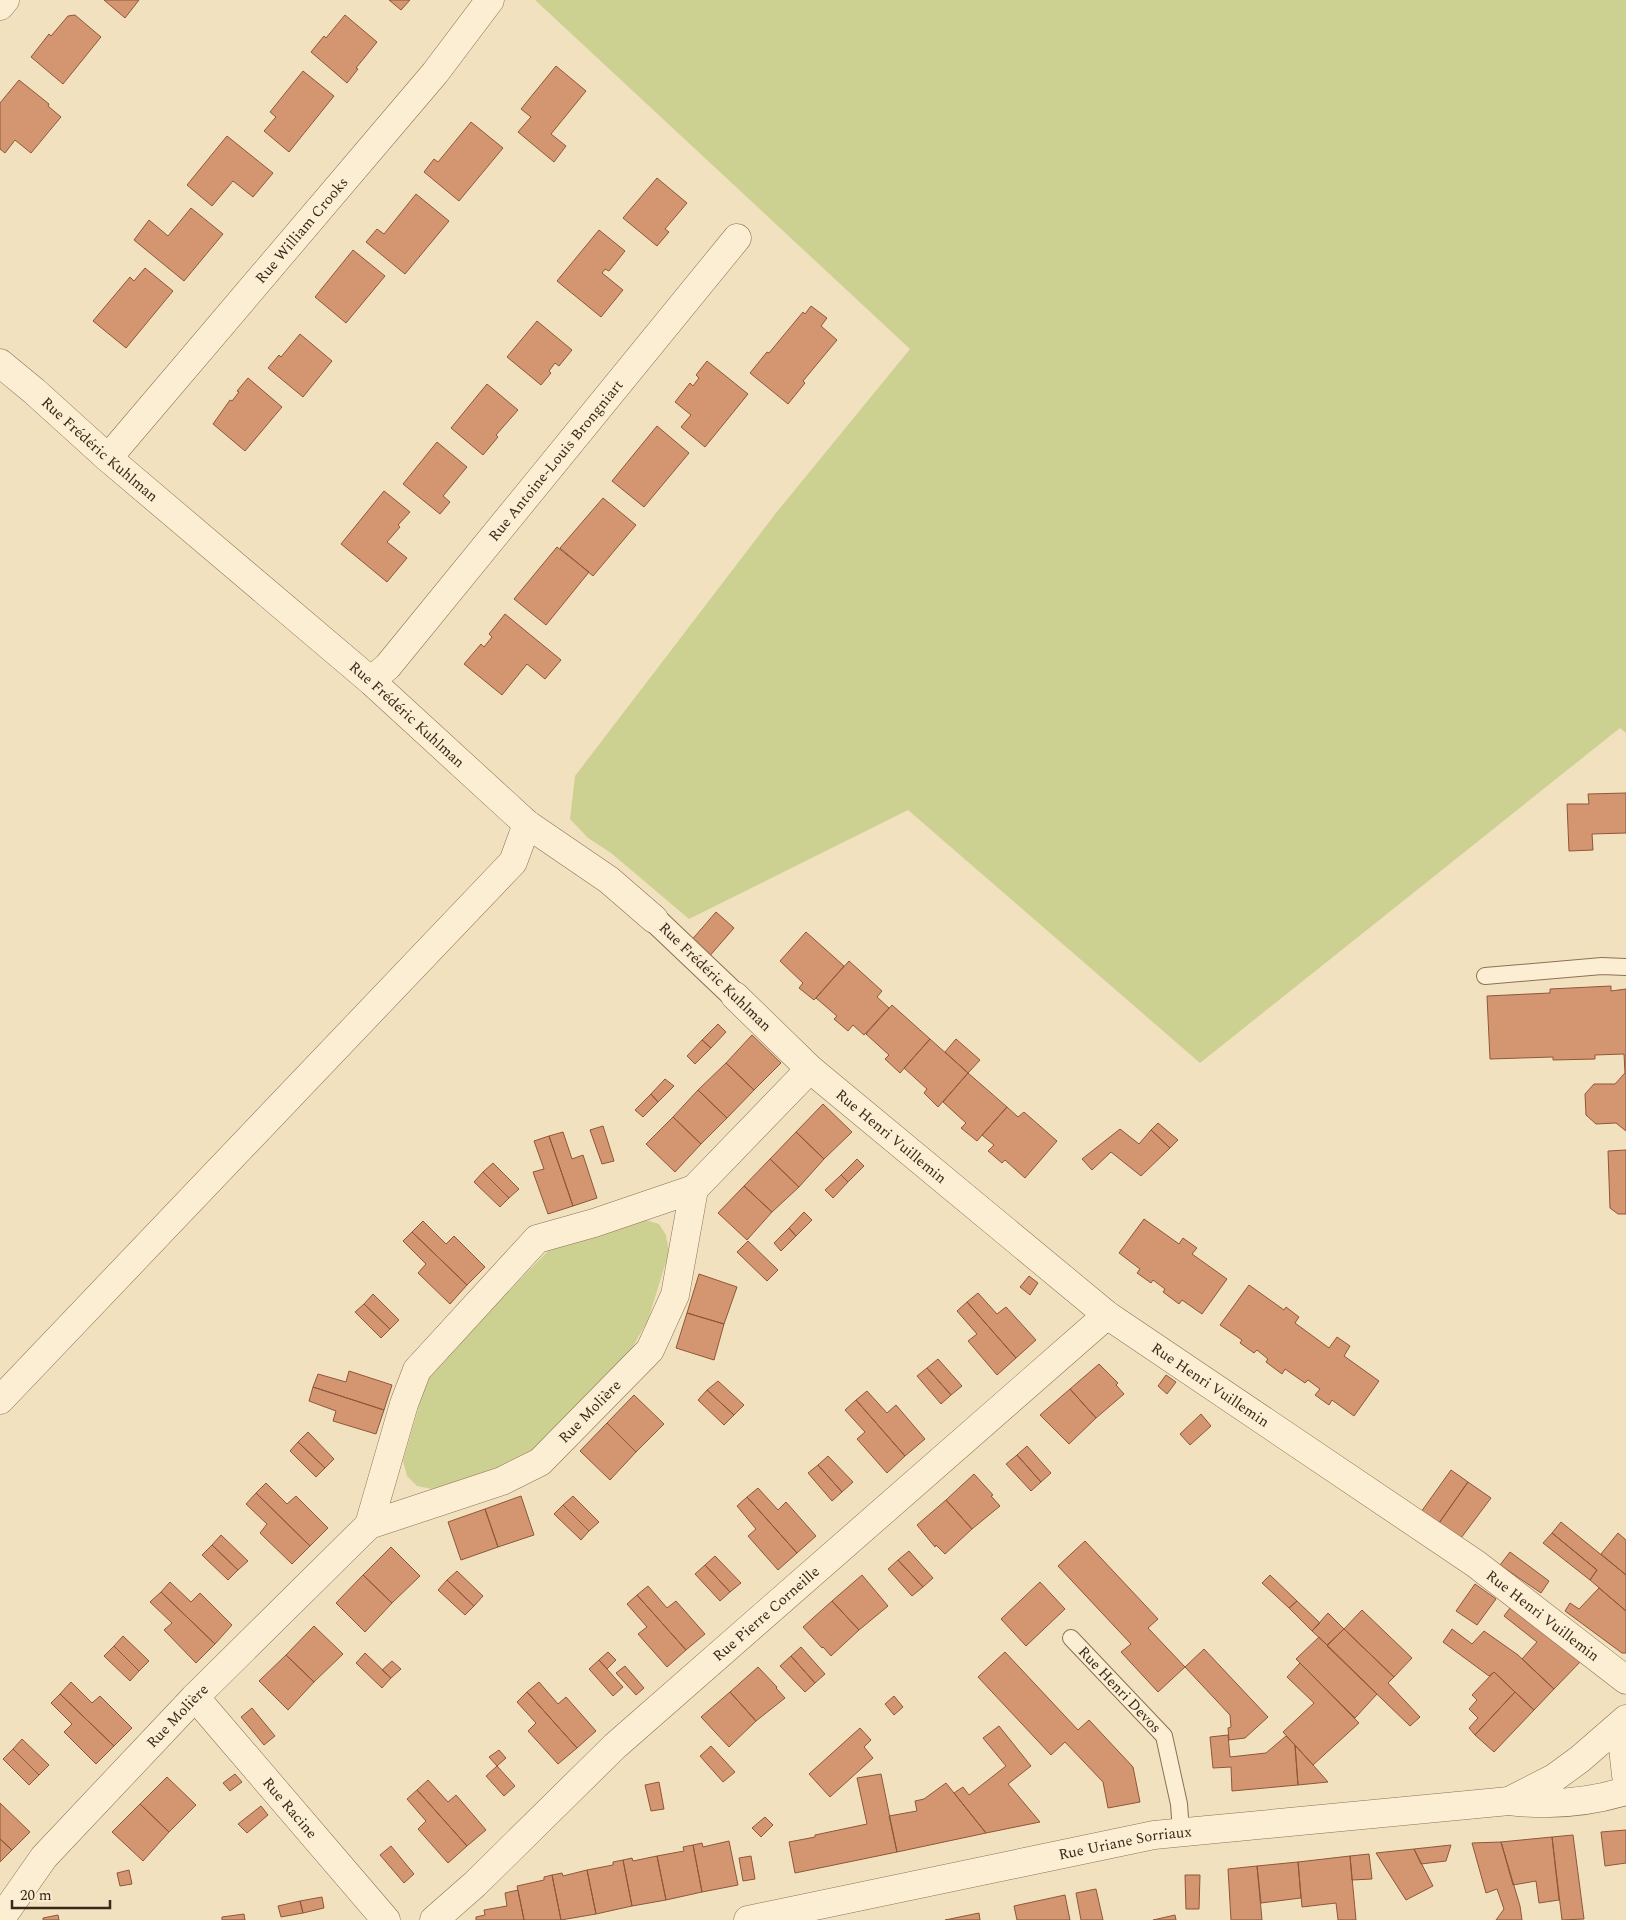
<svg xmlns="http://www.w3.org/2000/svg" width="1626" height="1920" font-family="Spectral,serif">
	<rect width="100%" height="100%" fill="#f2e1bf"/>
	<path fill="#ccd192" d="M535,0H1626V733L1620,728L1200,1063L908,810L689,919L611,853L588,838L570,819L575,776L776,513L910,349Z
		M639,1218L659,1224L666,1235L669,1252L648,1320L628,1355L520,1465L461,1488L432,1489L417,1486L407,1476L403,1461L429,1372L549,1250Z"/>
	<path fill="#d49671" stroke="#8e5739" d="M104,0H139L125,18Z
		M389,0H410L401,10Z
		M75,15L101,37L63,84L31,57L49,34L51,36L68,16Z
		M345,15L377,42L356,68L358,69L347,83L311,52L324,36L326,38Z
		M556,66L586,91L551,134L566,146L554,162L518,132L531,117L521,109Z
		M303,71L334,96L289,152L264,131L276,117L270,112Z
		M19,80L49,104L48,106L61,117L31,153L15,140L5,153L0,149V103Z
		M471,122L503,148L459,201L424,172L434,159L438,162Z
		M227,136L273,173L253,197L233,181L212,206L187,185Z
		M657,178L687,203L665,229L669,232L657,246L623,218Z
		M416,194L449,221L405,274L366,242L377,229L384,234Z
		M191,208L223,234L184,281L134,240L149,220L168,236Z
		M599,230L625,251L609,271L605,269L602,273L623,290L601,317L557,281Z
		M353,250L385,276L346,323L315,297Z
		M145,268L173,291L126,348L93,321L130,277L134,281Z
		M811,306L827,318L821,326L837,340L803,381L805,383L788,404L750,373L767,352L769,353L803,312L805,314Z
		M537,321L572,350L559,366L555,363L549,371L551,373L541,385L507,357Z
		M300,334L332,361L303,397L268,368L279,355L281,357Z
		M707,361L748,394L705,447L681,427L691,415L675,402L690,383L693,386L699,378L696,375Z
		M248,378L282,407L245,451L213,424L230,400L232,401L239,392L237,391Z
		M487,384L518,410L496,435L498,437L483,455L451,428Z
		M657,426L689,453L644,507L612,481Z
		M437,442L467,467L443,496L450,502L440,514L403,484Z
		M384,491L410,512L398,525L400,527L387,542L407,558L387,582L341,544Z
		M603,498L636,525L593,576L560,548Z
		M557,547L589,572L546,625L514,599Z
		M505,614L561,660L545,679L527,664L502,695L464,664L481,644L484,647L492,637L489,634Z
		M1626,793V833L1592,834L1593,850L1569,851L1567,804H1589L1588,794Z
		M716,912L734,928L707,959L689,943Z
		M806,932L844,966L814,1000L799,988L803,983L780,961Z
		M849,961L882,991L877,997L889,1008L864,1035L853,1025L848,1031L834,1019L837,1016L816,998Z
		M1611,986V991L1626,989V1131L1616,1123L1596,1124L1586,1115L1585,1094L1594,1084H1615L1625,1073L1624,1054L1595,1055V1059L1553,1060V1057L1490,1059L1487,996L1550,993V989Z
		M892,1005L930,1039L900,1073L885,1059L889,1055L866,1034Z
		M718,1024L726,1032L711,1048L702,1040Z
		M752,1035L781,1063L754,1090L726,1063Z
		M930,1039L968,1073L938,1107L924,1093L927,1089L904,1068Z
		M956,1039L980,1060L968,1073L945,1052Z
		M702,1040L711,1048L695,1064L687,1056Z
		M726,1063L754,1090L727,1118L698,1090Z
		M968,1073L1007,1107L977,1141L961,1128L966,1123L943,1102Z
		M665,1079L674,1086L658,1102L651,1094Z
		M698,1090L727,1118L701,1144L673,1117Z
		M651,1094L658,1102L643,1117L635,1110Z
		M823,1104L852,1132L824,1159L796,1132Z
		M1007,1107L1018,1117L1024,1112L1057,1141L1025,1178L1005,1160L1002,1163L988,1151L994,1145L982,1135Z
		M673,1117L701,1144L675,1172L646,1144Z
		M1158,1123L1178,1140L1170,1148L1151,1130Z
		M603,1126L614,1161L602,1164L590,1130Z
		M1120,1129L1139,1144L1151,1130L1170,1148L1141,1176L1111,1152L1092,1170L1082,1159Z
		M563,1132L572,1159L583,1155L597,1198L573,1206L549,1136Z
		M796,1132L824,1159L799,1187L770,1159Z
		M549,1136L573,1206L548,1214L533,1172L544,1169L534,1141Z
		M1626,1150V1214H1618L1610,1208L1608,1151Z
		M770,1159L799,1187L772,1212L744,1186Z
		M857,1159L864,1166L848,1182L841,1175Z
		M493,1163L519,1189L509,1198L483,1172Z
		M483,1172L509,1198L500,1207L474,1182Z
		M841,1175L848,1182L833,1198L825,1190Z
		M744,1186L772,1212L747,1240L718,1213Z
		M804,1212L812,1220L796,1236L789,1228Z
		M1144,1219L1179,1244L1183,1238L1197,1248L1192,1254L1227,1279L1202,1314L1182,1300L1179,1304L1163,1292L1165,1289L1153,1280L1151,1283L1137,1273L1140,1269L1119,1253Z
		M423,1221L446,1244L454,1236L485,1267L467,1285L412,1232Z
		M789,1228L796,1236L781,1251L774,1243Z
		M412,1232L467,1285L450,1304L418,1273L426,1264L403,1241Z
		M748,1241L778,1270L767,1281L737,1252Z
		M699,1274L737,1287L724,1324L687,1313Z
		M1029,1276L1038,1283L1030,1295L1020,1287Z
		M1249,1285L1284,1310L1286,1307L1299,1317L1295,1323L1329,1348L1337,1337L1350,1346L1344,1356L1379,1381L1354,1416L1332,1400L1329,1405L1315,1395L1320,1389L1308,1380L1305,1383L1285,1369L1282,1374L1266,1362L1268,1359L1257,1350L1254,1353L1240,1343L1242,1340L1220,1325Z
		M978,1293L997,1314L1006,1307L1036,1340L1016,1358L967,1302Z
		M373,1294L399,1320L390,1329L364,1304Z
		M967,1302L1016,1358L997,1375L968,1341L977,1334L957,1311Z
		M364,1304L390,1329L381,1338L355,1312Z
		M687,1313L724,1324L714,1360L676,1348Z
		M938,1359L962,1386L951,1395L927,1368Z
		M1099,1364L1118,1383L1116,1385L1124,1394L1096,1418L1070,1389Z
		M927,1368L951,1395L941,1404L917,1376Z
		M349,1371L392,1385L384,1410L313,1387L318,1374L346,1382Z
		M1166,1375L1176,1382L1167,1394L1158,1386Z
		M718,1381L744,1405L734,1415L707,1390Z
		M313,1387L384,1410L376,1434L333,1421L336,1411L309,1401Z
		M1070,1389L1096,1418L1069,1444L1040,1415Z
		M707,1390L734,1415L724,1425L698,1400Z
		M867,1391L887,1413L896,1405L925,1439L905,1456L856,1400Z
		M634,1395L664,1424L636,1452L607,1423Z
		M856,1400L905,1456L887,1473L857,1439L865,1432L845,1410Z
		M1201,1414L1211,1426L1190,1445L1180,1434Z
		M607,1423L636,1452L610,1480L580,1451Z
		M308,1432L334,1459L325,1468L298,1442Z
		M298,1442L325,1468L316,1477L290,1451Z
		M1027,1446L1051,1473L1041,1482L1017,1455Z
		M1017,1455L1041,1482L1031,1491L1006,1464Z
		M828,1456L853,1482L842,1492L818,1465Z
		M818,1465L842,1492L832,1501L808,1473Z
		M1451,1470L1468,1482L1439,1523L1421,1512Z
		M974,1474L993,1495L991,1496L1000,1506L972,1529L946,1500Z
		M1468,1482L1491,1498L1461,1538L1439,1523Z
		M266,1483L287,1504L296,1496L328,1528L310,1546L256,1493Z
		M758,1488L778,1510L786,1502L816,1536L797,1553L747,1497Z
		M256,1493L310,1546L292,1564L260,1533L267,1524L246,1504Z
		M521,1496L534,1535L498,1547L485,1509Z
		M573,1496L599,1522L589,1531L563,1505Z
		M747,1497L797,1553L778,1570L748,1536L756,1529L737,1506Z
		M946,1500L972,1529L945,1554L936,1545L935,1547L917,1525Z
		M563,1505L589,1531L581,1540L554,1514Z
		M485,1509L498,1547L461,1560L448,1522Z
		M1561,1522L1626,1575V1611L1590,1580L1597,1570L1552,1533Z
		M1552,1533L1597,1570L1590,1580L1543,1543Z
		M1618,1533L1626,1540V1575L1601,1554Z
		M221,1535L248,1561L238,1570L212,1545Z
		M1085,1541L1158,1619L1148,1628L1185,1667L1158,1692L1121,1652L1131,1644L1058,1566Z
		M212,1545L238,1570L228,1580L202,1555Z
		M391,1547L420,1576L392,1603L363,1575Z
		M909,1551L933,1578L923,1587L898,1560Z
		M1510,1552L1549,1581L1541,1593L1500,1565Z
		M715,1556L741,1583L730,1592L705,1565Z
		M898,1560L923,1587L912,1596L888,1569Z
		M705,1565L730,1592L720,1601L695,1574Z
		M457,1571L483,1596L474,1606L447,1580Z
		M363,1575L392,1603L365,1632L336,1603Z
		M862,1575L888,1606L859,1630L832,1601Z
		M1270,1575L1297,1601L1289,1608L1262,1583Z
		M447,1580L474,1606L465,1615L438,1590Z
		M170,1582L191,1602L200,1593L232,1625L215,1644L161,1592Z
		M1040,1582L1065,1609L1026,1646L1001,1619Z
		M1475,1584L1496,1599L1477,1625L1456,1611Z
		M648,1586L667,1608L676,1601L705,1634L686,1650L637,1595Z
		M1599,1588L1626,1611V1653H1622L1565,1611L1570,1603L1579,1609Z
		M161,1592L215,1644L196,1663L164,1630L172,1623L150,1602Z
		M637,1595L686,1650L667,1667L638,1634L647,1627L627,1604Z
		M832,1601L859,1630L831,1656L823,1647L822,1648L803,1627Z
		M1297,1601L1320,1623L1312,1631L1289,1608Z
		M1510,1608L1558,1641L1582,1660L1554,1689L1522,1659L1537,1642L1504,1616Z
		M1362,1610L1412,1658L1394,1677L1344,1629Z
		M1328,1613L1344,1629L1327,1645L1312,1631Z
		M314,1626L343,1654L314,1682L286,1655Z
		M1344,1629L1394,1677L1388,1683L1420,1717L1410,1726L1327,1646Z
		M1452,1629L1472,1644L1484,1631L1518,1655L1554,1689L1534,1710L1494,1672L1489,1676L1443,1642Z
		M123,1636L149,1661L139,1671L114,1646Z
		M1319,1637L1377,1694L1355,1718L1296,1659Z
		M114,1646L139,1671L130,1681L104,1656Z
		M801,1647L825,1674L815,1683L791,1656Z
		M1204,1649L1268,1717L1245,1738L1229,1740L1228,1728L1231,1727L1230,1715L1185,1667Z
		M608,1652L616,1660L607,1669L599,1660Z
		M1005,1652L1078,1730L1089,1720L1133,1767L1140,1802L1108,1808L1103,1782L1065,1742L1051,1755L978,1677Z
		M365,1653L391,1678L382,1688L356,1663Z
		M286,1655L314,1682L288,1710L259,1681Z
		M791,1656L815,1683L805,1692L780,1666Z
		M599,1660L623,1687L613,1696L589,1669Z
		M392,1661L401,1669L391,1678L382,1670Z
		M1300,1663L1359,1723L1313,1765L1283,1732L1314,1703L1287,1677Z
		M625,1666L644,1688L636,1695L616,1673Z
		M758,1667L777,1687L776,1688L785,1698L756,1721L730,1692Z
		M1494,1672L1515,1692L1475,1735L1469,1728L1478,1718L1469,1709L1477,1700L1472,1695Z
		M71,1682L92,1703L100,1696L132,1728L114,1746L60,1694Z
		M539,1682L558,1704L566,1697L596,1731L577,1748L527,1692Z
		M527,1692L577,1748L558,1764L528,1731L536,1723L517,1702Z
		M730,1692L756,1721L729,1747L701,1717Z
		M1515,1692L1534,1710L1494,1752L1475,1735Z
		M60,1694L114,1746L96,1764L64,1732L72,1724L51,1703Z
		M894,1696L903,1707L894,1715L885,1704Z
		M252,1708L275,1736L264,1745L241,1717Z
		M999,1726L1031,1766L1008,1784L1040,1822L986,1833L954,1793L963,1787L969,1795L1006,1766L983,1738Z
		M860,1728L871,1740L864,1747L873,1758L830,1797L809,1774Z
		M1228,1735L1230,1757L1266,1753L1286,1736L1295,1745L1298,1785L1232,1791L1231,1767L1213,1768L1210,1737Z
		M22,1739L49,1765L39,1775L13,1749Z
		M1295,1745L1313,1765L1328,1782L1298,1785Z
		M711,1746L735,1772L723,1782L700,1756Z
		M13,1749L39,1775L29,1785L3,1759Z
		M499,1750L506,1758L497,1766L489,1757Z
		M497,1766L515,1786L504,1796L486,1776Z
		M235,1774L242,1782L230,1791L223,1783Z
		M881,1774L897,1852L795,1873L789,1842L815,1837V1835L867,1824L857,1778Z
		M167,1777L196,1805L169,1832L140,1804Z
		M428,1780L448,1802L456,1795L486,1830L467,1846L417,1790Z
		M659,1782L664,1809L651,1811L645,1785Z
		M946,1783L986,1833L897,1852L889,1816L917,1811L915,1801L924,1799Z
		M417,1790L467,1846L448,1863L418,1829L426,1821L407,1799Z
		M0,1803L30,1832L12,1850L0,1839Z
		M140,1804L169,1832L143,1861L112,1832Z
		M261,1806L268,1815L247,1833L238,1824Z
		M765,1817L773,1825L761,1837L752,1828Z
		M1626,1830V1863L1605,1866L1601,1832Z
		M1573,1835L1584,1919L1562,1920L1552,1837Z
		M1552,1837L1559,1900L1539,1903L1536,1881L1513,1885L1501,1842Z
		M0,1839L12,1850L0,1862Z
		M729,1841L738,1885L702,1892L693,1845L702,1843L703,1847Z
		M1501,1842L1520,1906L1522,1920H1496L1504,1909L1497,1889L1486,1893L1472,1843Z
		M693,1845L702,1892L666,1900L657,1856L684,1851L683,1847Z
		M1451,1845L1446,1861L1421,1864L1414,1849Z
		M391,1846L414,1874L404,1883L380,1855Z
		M1414,1849L1433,1886L1406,1900L1376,1853Z
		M1369,1854L1372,1879L1352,1880L1350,1856Z
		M657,1856L666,1900L632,1906L623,1860L632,1858L633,1861Z
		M751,1856L755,1879L743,1881L739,1858Z
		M1350,1856L1356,1920H1338L1336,1903L1302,1907L1298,1862Z
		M623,1860L632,1906L596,1914L587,1870L613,1865V1862Z
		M1298,1862L1301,1898L1261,1903L1257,1866Z
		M1257,1866L1262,1920H1231L1228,1869Z
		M129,1870L132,1884L120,1886L117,1873Z
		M587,1870L596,1914L561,1920L552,1875L562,1873L563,1876Z
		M552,1875L561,1920H524L517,1886L544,1880V1877Z
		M1185,1875H1200L1199,1909H1186Z
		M1096,1889L1103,1920H1081L1076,1893Z
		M518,1890L524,1920H476V1917L485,1915L484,1910L507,1906L505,1893Z
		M1065,1895L1070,1920H1017L1014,1906Z
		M322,1897L324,1908L303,1913L300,1901Z
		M300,1901L303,1913L281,1917L278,1906Z
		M979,1913L980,1920H945Z
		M244,1914L245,1920H222V1917Z
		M58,1915L59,1920H43V1918Z
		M1175,1915L1176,1920H1153Z"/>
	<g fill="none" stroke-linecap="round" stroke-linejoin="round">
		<defs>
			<g id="service">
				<path d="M1485,976L1602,966L1626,967"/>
				<path id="s1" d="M1071,1638L1164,1736L1179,1804L1181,1832"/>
			</g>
			<path id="pedestrian" d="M654,919L735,996"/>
			<g id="minor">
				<path d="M0,6L5,0"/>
				<path id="s2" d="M0,363L34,391L108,458L371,681L527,824L609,880L654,919"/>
				<path id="s3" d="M108,458L435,73L490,0"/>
				<path id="s4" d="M371,681L388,666L737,238"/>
				<path id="s5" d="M735,996L810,1069L1107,1315L1476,1564L1626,1680"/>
				<path d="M0,1400L513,862L527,824"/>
				<path d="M369,1525L404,1404L417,1370L537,1239L594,1223L694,1189L810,1069"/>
				<path id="s6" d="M195,1697L386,1920"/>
				<path id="s7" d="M0,1920L44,1857L195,1697L369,1525L502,1481L540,1462L650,1350L675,1295L694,1189"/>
				<path id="s8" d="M434,1920L475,1884L615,1746L1107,1315"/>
			</g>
			<g id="tertiary">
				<path d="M1626,1720L1622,1739L1626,1775"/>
				<path d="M1509,1801L1554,1778L1580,1759L1626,1719"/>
				<path id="s9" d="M748,1920L1154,1835L1509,1801C1549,1806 1587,1803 1626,1791"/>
			</g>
		</defs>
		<use href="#service" stroke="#8c7055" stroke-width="18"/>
		<use href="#pedestrian" stroke="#8c7055" stroke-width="27"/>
		<use href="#minor" stroke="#8c7055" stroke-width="29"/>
		<use href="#tertiary" stroke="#8c7055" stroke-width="29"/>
		<use href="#service" stroke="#fceed3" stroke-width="16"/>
		<use href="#pedestrian" stroke="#fceed3" stroke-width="25"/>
		<use href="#minor" stroke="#fceed3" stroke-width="28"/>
		<use href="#tertiary" stroke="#fceed3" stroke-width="28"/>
	</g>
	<g text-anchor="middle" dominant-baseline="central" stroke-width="4" stroke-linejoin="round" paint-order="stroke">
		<g font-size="15" fill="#3a291b" stroke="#f9ebcf">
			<text stroke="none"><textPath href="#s3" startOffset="299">Rue William Crooks</textPath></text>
			<text stroke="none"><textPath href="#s2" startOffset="132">Rue Frédéric Kuhlman</textPath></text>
			<text stroke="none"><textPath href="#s4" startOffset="288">Rue Antoine-Louis Brongniart</textPath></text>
			<text stroke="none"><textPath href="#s2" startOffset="538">Rue Frédéric Kuhlman</textPath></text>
			<text transform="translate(715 977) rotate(44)">Rue Frédéric Kuhlman</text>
			<text stroke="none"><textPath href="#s5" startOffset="210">Rue Henri Vuillemin</textPath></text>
			<text stroke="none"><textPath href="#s5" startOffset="615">Rue Henri Vuillemin</textPath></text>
			<text stroke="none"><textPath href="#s7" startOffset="795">Rue Molière</textPath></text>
			<text stroke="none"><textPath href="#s8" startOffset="452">Rue Pierre Corneille</textPath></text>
			<text stroke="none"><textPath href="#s5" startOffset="1020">Rue Henri Vuillemin</textPath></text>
			<text stroke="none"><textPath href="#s1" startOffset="71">Rue Henri Devos</textPath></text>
			<text stroke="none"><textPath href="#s7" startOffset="271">Rue Molière</textPath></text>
			<text stroke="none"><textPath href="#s6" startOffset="146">Rue Racine</textPath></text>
			<text stroke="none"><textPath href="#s9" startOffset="385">Rue Uriane Sorriaux</textPath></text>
		</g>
	</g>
	<path d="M12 1900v8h98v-8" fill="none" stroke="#3a291b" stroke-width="2.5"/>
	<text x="20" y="1900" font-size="15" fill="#3a291b" stroke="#f9ebcf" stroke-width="4" paint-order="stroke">20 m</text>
</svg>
